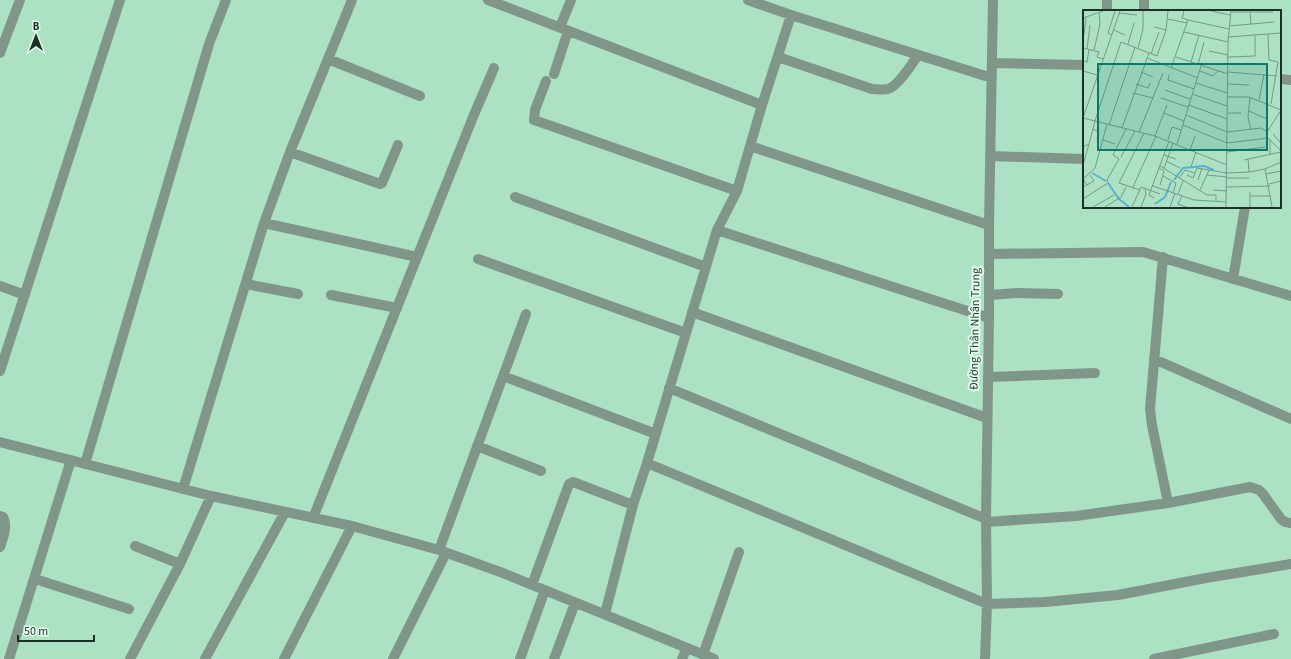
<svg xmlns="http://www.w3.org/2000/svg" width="1291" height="659" font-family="'Source Sans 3',sans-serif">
	<rect width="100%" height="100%" fill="#ade1c4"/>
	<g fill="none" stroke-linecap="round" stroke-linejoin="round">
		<path stroke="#809689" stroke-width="10" d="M488,0L762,105
			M748,0L791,15L992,78
			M1144,0V11
			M1107,1V11
			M560,27L571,0
			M0,53L20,0
			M778,57L872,89C877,89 883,90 888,89C898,86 912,64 918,55
			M328,59L420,96
			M992,63L1084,65
			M554,74L568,31
			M1280,79L1291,80
			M546,81L535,110L534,120L537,121L737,191
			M750,146L989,225
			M290,152L380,184L382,183L398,145
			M990,156L1084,159
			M515,197L706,267
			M264,223L417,257
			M717,230L989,318
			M989,254L1143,252L1291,296
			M1163,257L1150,409L1152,425L1168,503
			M478,259L686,333
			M1233,279L1245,207
			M246,284L298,294
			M0,286L25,295
			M331,295L397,308
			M989,295L1017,293L1058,294
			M692,312L987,418
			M1154,359L1291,419
			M0,371L120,0
			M503,376L656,434
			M988,377L1095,373
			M669,388L986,519
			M0,442L211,496L352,526L439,550L503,573L714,659
			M477,446L541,471
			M647,463L987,604L1045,602L1118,595L1206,578L1291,564
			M85,464L209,44L226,0
			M183,489L264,223L290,152L352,0
			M0,516L3,517C8,526 3,538 0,547
			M313,518L473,117L494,68
			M986,522L1076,516L1168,503L1250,487L1259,490L1263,494L1281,519L1285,522L1291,523
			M135,546L180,564
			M439,550L526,314
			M35,579L129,609
			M532,585L569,484L573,482L633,505
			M605,614L633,505L647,463L717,230L737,191L762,105L791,15
			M703,655L739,552
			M9,659L71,460
			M130,659L180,564L211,496
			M205,659L285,512
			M284,659L352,526
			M393,659L446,553
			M520,659L545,590
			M554,659L575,603
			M682,659L687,648
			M985,659L987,604L986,519L989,318V225L993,0
			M1154,659L1274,634"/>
	</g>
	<g text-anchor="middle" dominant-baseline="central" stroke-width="4" stroke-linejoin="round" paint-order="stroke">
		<g font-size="12" fill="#1c3126" stroke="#e1fcec">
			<text transform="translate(975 329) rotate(-89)">Đường Thân Nhân Trung</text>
		</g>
	</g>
	<g transform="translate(1083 10)">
		<rect width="198" height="198" fill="#ade1c4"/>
		<path fill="none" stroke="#5ab3ce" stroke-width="2" d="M9,163L23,171M91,170L100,158L121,156L131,160M25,173L36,189L46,197M72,194L82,187L88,172"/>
		<path fill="none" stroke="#739b85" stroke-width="1" d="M128,1L147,5M148,2H190M167,2L168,14M36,3L54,5M0,8L20,1M85,9L104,13M105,10L146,19M146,16L191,12M71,17L83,20M31,20L42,25M101,22L145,32M185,24L186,50L195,52L188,94M1,25L3,7M29,25L25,23L32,1M145,27L198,23M45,34L51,13M0,38L16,42L14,47L20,49M55,38L60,19V1M4,39L7,15M11,40L17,14L16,2M126,41L145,45M68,44L76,22M93,47L145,64M145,47L172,46V26M64,48L115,68M0,51L4,52L6,39M108,52L116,25M115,55L121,32M88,58L105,10L99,8L101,1M0,61L14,65M117,61L130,66L135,61M58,62L70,67M145,62L194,66M86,65L85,70L111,79M113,73L144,83M53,74L65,78L67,73M144,74L166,75M82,80L107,89M50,83L70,88M109,84L144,96M78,88L105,97M167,88L165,107L168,120M176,90L181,64M106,95L144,109M166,101L184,109M81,103L101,111M144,103H158M103,105L144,122M0,108L72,126L144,155M0,108L37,1M12,111L38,32L74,46L83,20L85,1M26,115L52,37M100,115L144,133L185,128L198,141M39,118L66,43M10,119L16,122L14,129M56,122L80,63M144,122L178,118L184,122L198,100L166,87H144M190,124L198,133M72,126L84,95M187,129V145M20,130L32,134M85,130L89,117L98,120M94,134L118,56M0,137L6,134L12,111M107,140L112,126M144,142L182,137M81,145L93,149M38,147L52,121M165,149L166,162M161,150L198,142M83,151L97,158M0,155L6,134M77,156L124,185H133V191M108,157L113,142M76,158L81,161L77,175M81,158L90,133M182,159L189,197M183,164L198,161M104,165L110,168L112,163M124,165L144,167M80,166L93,173L90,183M96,168L102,160L112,163L114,158L144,163L166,162L182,159L198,152M144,168H166M115,170L119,158M186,174L198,171M4,175L0,169L12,158L24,114M70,176L111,190L144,192M0,177L11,171L7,165M50,177L73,126M144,177L187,176M57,180L36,173L61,123M117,180L126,160M130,180L144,181M167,182V197M95,184L100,171M99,186L95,194L103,197M167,186H188M71,188L66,185L86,131M0,189L25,173L24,170L36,149L30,145L43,119M10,197L31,185M22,197L38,187L43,177M49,197L58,177L77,184M58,197L63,184L62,178M87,197L92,183M143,197L145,32L148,1"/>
		<path fill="#0f766e" fill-opacity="0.15" stroke="#0f766e" stroke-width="2" d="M15,54H184V140H15Z"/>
		<rect width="198" height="198" fill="none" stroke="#1c3126" stroke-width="2"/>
	</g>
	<g transform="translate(36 36)" stroke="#e1fcec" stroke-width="3" paint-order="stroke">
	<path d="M0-3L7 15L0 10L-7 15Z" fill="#1c3126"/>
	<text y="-6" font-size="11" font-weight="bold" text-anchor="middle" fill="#1c3126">B</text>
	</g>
	<path d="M18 635v6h76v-6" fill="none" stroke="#1c3126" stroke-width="2"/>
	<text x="24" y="635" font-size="12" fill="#1c3126" stroke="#e1fcec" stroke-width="3" paint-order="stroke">50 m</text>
</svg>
